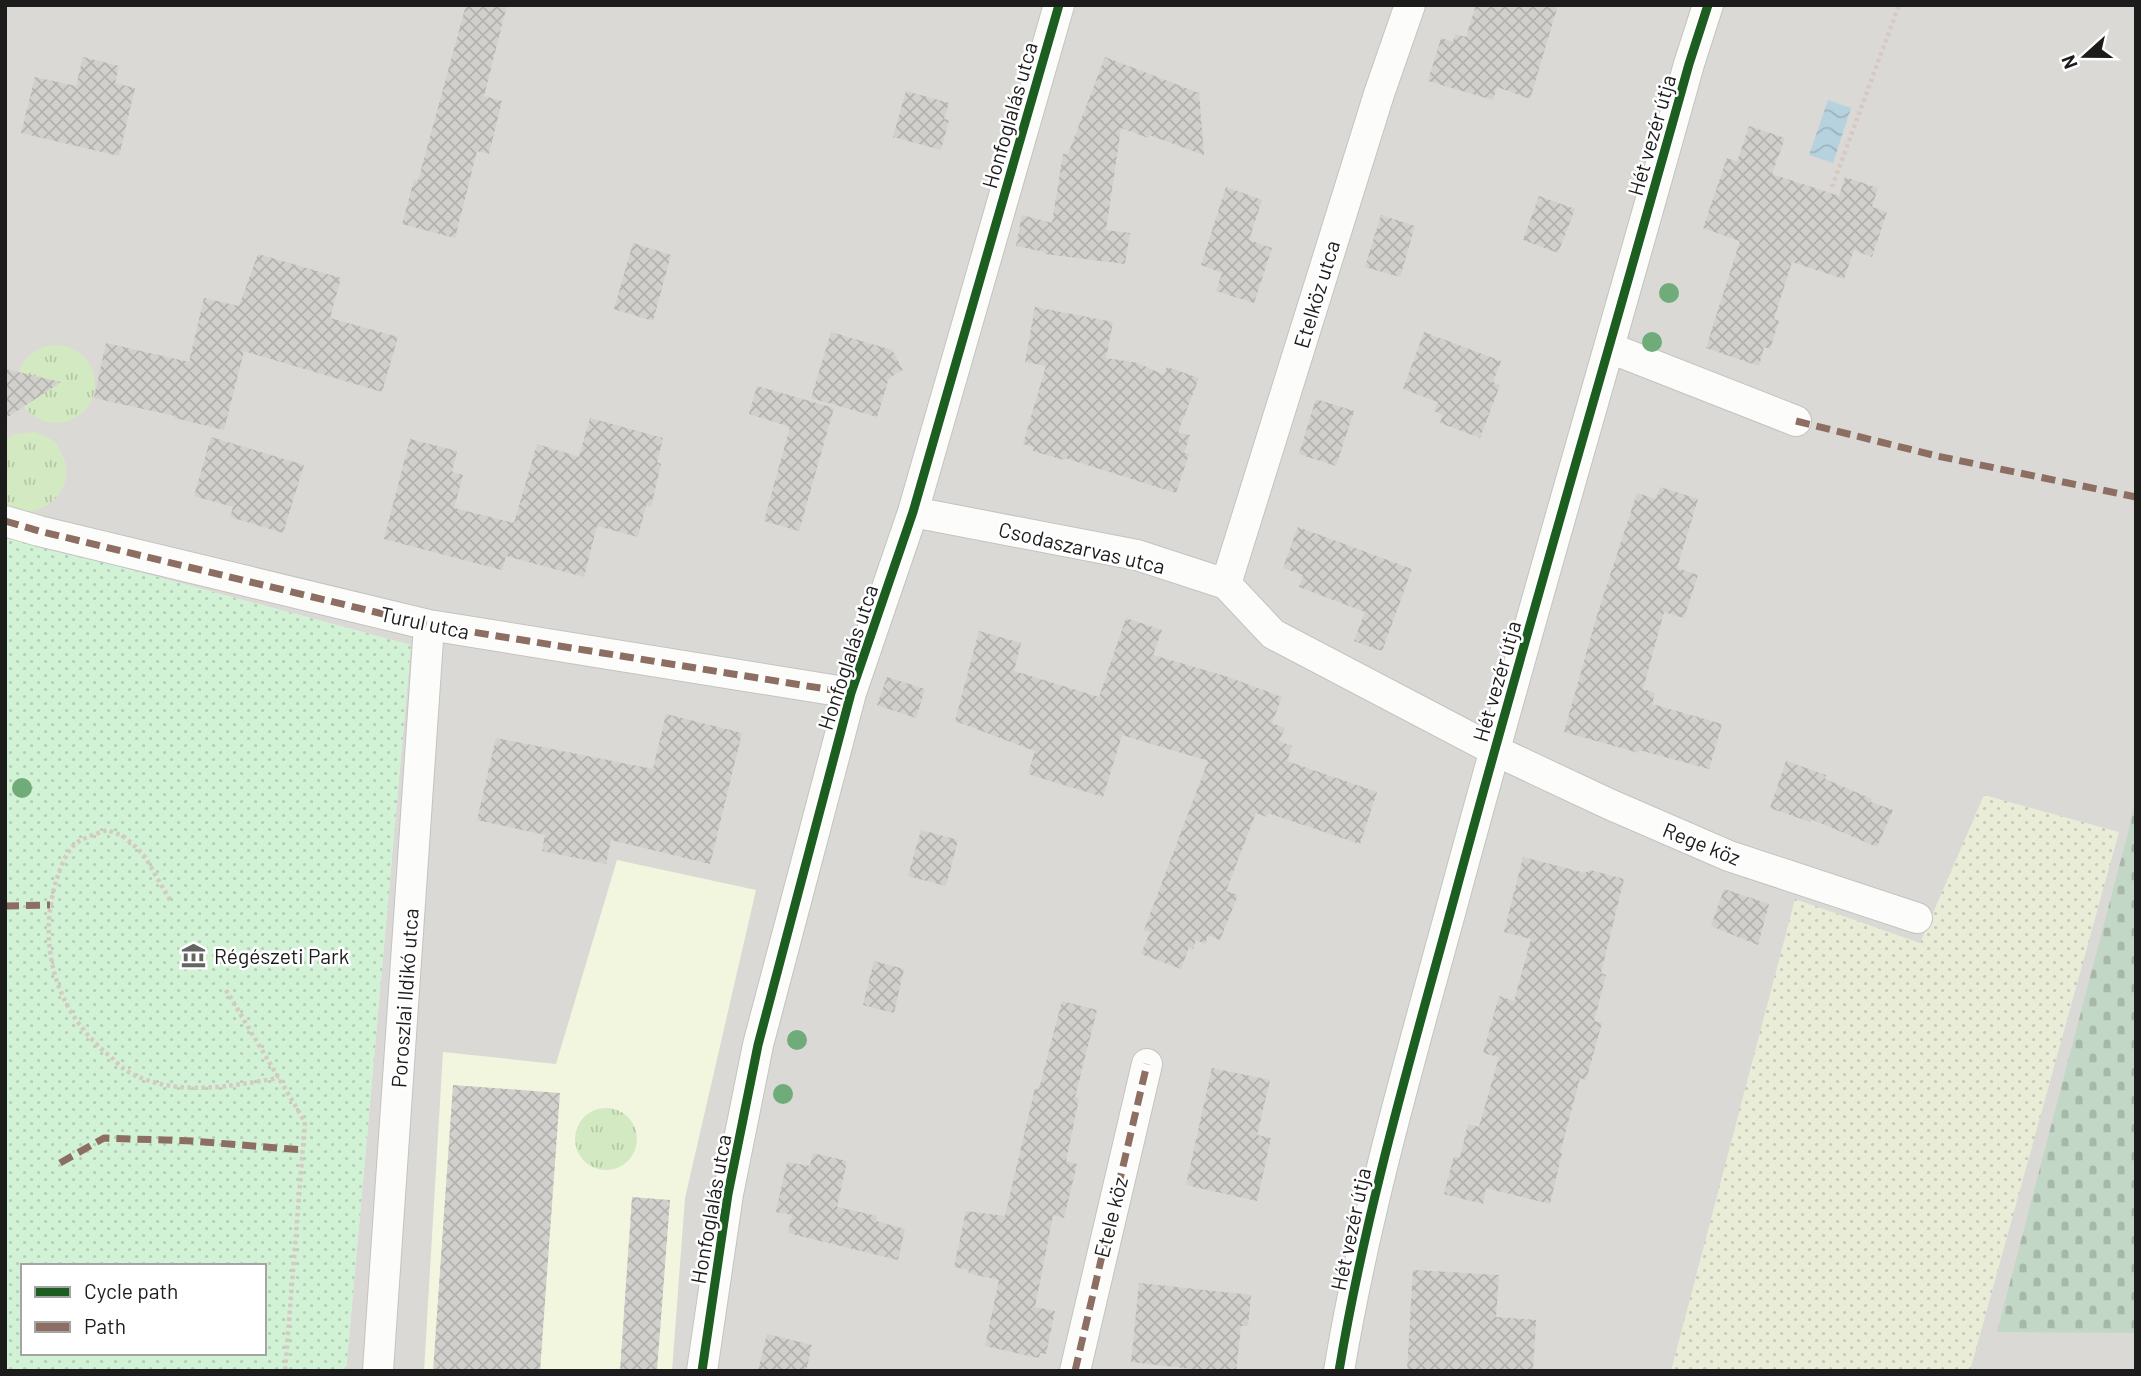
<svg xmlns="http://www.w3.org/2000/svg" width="2141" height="1376" font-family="Barlow,sans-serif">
	<defs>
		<pattern id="farmland-dots" width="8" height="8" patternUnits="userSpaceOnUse" patternTransform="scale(1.75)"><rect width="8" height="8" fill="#e9ecd7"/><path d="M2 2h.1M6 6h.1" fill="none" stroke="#c7cab8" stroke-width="1.8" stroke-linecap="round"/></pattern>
		<pattern id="grass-tufts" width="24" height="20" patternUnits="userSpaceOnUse" patternTransform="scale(1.75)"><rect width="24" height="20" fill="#d3e9c2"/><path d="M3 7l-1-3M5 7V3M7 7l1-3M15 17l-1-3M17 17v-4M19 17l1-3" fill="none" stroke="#b5c7a6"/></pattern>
		<pattern id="cemetery-stones" width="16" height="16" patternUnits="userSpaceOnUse" patternTransform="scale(1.75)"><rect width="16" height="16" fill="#c3d7c6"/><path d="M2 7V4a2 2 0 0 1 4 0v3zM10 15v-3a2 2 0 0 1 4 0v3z" fill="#a7b8aa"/></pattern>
		<pattern id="park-dots" width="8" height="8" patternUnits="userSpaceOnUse" patternTransform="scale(1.75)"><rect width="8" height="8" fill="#d2f2d6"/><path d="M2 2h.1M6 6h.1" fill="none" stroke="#b4cfb7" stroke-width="1.8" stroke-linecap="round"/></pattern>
		<pattern id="water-waves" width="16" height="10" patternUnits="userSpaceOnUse" patternTransform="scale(1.75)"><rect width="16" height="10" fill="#b7d2df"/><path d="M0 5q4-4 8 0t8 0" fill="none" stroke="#9db4bf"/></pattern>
		<pattern id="building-cross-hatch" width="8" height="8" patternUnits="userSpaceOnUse" patternTransform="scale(1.75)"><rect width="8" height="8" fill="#d1d0cc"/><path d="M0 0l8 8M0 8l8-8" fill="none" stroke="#b3b2af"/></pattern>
	</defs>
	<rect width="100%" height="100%" fill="#ebeae5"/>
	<path fill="#dad9d6" d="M5,5H2136V1371H346L411,645L5,536Z"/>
	<path fill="#f3f6de" d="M617,860L756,890L685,1198L672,1371H424L443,1052L556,1064Z"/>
	<path fill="url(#farmland-dots)" d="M1984,795L2119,832L1970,1371H1671L1795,899L1920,943Z"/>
	<path fill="url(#grass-tufts)" d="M17 384a39 39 0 1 1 78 0a39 39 0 1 1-78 0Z
		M36,432C42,435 51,438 56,443C56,443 61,452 61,452C83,491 33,529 5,502V441L14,434Z
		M575 1139a31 31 0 1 1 62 0a31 31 0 1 1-62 0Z"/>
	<path fill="url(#cemetery-stones)" d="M2136,794V1333L1997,1332L2130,825Z"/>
	<path fill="url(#park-dots)" fill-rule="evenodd" d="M5,536L411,645L346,1371H5ZM23,1266H264V1353H23Z"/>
	<path fill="url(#water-waves)" d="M1828,100L1851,108L1833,163L1809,155Z"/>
	<path fill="url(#building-cross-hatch)" d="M466,5H507L484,96L502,101L489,154L477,151L455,238L402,224L414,180L418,181Z
		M1476,5H1558L1530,99L1497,87L1493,100L1428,81L1441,38L1453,42L1455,34L1466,37Z
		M83,57L119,66L115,83L135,88L119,156L21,133L35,77L76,86Z
		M1105,57L1199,93L1204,155L1149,135L1148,138L1121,128L1106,230L1130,233L1125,264L1045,254V252L1016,246L1022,215L1052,223L1063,154H1068Z
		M906,91L949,103L944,119L949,120L941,150L893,137Z
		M1749,126L1785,138L1772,174L1839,196L1845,177L1878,188L1872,207L1887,212L1872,257L1854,250L1844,279L1792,262L1774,319L1779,321L1770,349L1764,347L1759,366L1706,348L1740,241L1703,228L1727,158L1737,162Z
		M1226,187L1262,200L1249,240L1272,248L1254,303L1216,291L1222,273L1201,265Z
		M1539,196L1575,209L1558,253L1523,240Z
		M1381,215L1415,226L1400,277L1365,267Z
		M633,243L671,255L653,321L614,309Z
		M258,254L341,278L330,318L398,337L382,392L244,351L224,430L175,418V416L94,398L106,343L189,362L204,298L239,306Z
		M1035,307L1113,322L1106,358L1138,363L1164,375L1167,367L1199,378L1178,432L1190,435L1184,453L1189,454L1176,493L1065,458L1064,460L1033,451L1034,447L1023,444L1046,366L1025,362Z
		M831,332L892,350L903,370L889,378L877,417L811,398Z
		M1424,332L1501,361L1493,382L1500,385L1480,438L1440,423L1443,415L1434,411L1438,402L1403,389Z
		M5,369L61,382L5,419Z
		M757,386L834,408L799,531L764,521L790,427L749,414Z
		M1316,399L1354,411L1336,466L1299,454Z
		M590,418L663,438L657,462L661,464L651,507L646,505L638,537L597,526L584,577L506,556L502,570L384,539L410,439L457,451L452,472L463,475L454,508L514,523L537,444L579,457Z
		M211,437L304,465L283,533L230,517L233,507L194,496Z
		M1660,487L1698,499L1677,568L1698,575L1684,618L1664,612L1643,689L1655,693L1652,704L1722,724L1709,769L1639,750V753L1564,732L1598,612L1637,493L1656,499Z
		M1298,527L1412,569L1382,651L1354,641L1365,612L1299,587L1303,575L1283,568Z
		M1126,618L1162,630L1153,655L1225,676L1282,697L1272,723L1285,728L1279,741L1292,746L1287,761L1377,792L1360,844L1268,813L1267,817L1256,813L1226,891L1238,895L1220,940L1208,935L1205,944L1196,940L1193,949L1189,947L1181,969L1141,954L1150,932L1144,930L1208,761L1122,735L1103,797L1028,774L1035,751L955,721L979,631L1021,643L1014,671L1099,697Z
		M887,677L925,689L916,718L877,705Z
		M666,714L742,733L710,864L611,840L606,864L542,851L545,835L477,820L496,738L653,769Z
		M1786,761L1826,775L1825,779L1872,799L1871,802L1893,810L1877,847L1811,819L1810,822L1770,808Z
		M921,830L958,840L946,886L908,876Z
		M1523,857L1585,873L1590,870L1624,879L1601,973L1606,975L1594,1021L1602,1023L1586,1080L1580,1078L1560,1153H1562L1550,1204L1486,1188L1483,1204L1444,1194L1454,1156L1460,1158L1468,1124L1479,1127L1499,1057L1483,1053L1499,996L1514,1001L1531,939L1504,932Z
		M1724,889L1769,904L1758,945L1711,926Z
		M874,961L904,969L894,1013L863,1005Z
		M1062,1001L1097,1010L1075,1097L1079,1098L1066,1161L1077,1164L1064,1218L1053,1215L1035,1307L1055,1311L1046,1354L1040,1353L1039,1358L985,1346L999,1280L968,1273L969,1270L954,1267L966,1211L1005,1216L1035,1088L1039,1089Z
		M1212,1068L1270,1080L1257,1135L1271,1138L1257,1201L1186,1185Z
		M453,1085L560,1093L540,1371H433Z
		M813,1153L847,1161L837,1207L877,1216L876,1221L905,1229L898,1260L788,1233L792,1215L776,1212L787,1162L810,1166Z
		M632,1197L670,1200L657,1371H620Z
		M1413,1270L1499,1275L1496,1317L1536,1320L1533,1371H1407Z
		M1139,1283L1251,1295L1248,1326H1241L1236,1371H1211L1131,1362Z
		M767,1334L812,1345L806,1371H758Z"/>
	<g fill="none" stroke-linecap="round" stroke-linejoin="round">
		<defs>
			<path id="street" d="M1610,348L1796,421
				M913,512L1137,555L1226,584L1273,634L1494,750L1609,804L1729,856L1917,918
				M5,521L39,531L429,625L851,693
				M1226,584L1379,94L1410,5
				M378,1371L429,625
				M702,1371L728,1194L758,1045L851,693L913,512L1059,5
				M1075,1371L1147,1064
				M1339,1371C1366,1209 1412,1053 1455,895C1530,617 1612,341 1689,64L1708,5"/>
		</defs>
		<use href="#street" stroke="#c3c3c1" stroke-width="32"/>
		<path stroke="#d6c9c4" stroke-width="4.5" stroke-dasharray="3.5 3.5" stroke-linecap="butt" d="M1832,187L1899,5
			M170,900L145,857L137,848L123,836L107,830C96,834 81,838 73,846C64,856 59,872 55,885C37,950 58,1015 111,1057C117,1063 124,1070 132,1074C180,1097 229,1086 279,1078
			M226,990L305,1122L285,1371"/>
		<use href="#street" stroke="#fcfcfb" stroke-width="30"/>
		<path stroke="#8d6e63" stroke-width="7" stroke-dasharray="14 7" stroke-linecap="butt" d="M1796,421L1937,456L2136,497
			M5,521L39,531L429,625L851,693
			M5,906L50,905
			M60,1163L104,1138L192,1141L303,1150
			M1075,1371L1147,1064"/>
		<defs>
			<path id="cycleway" d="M702,1371L728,1194L758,1045L851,693L913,512L1059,5
				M1339,1371C1366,1209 1412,1053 1455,895C1530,617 1612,341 1689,64L1708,5"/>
		</defs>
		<use href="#cycleway" stroke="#fff" stroke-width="13"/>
		<use href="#cycleway" stroke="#1b5e20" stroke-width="9"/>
	</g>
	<g fill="#6fac79">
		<circle cx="1669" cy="293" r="10"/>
		<circle cx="1652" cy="342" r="10"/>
		<circle cx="22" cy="788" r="10"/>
		<circle cx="797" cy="1040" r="10"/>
		<circle cx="783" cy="1094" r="10"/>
	</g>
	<defs>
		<symbol id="museum-bare" viewBox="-9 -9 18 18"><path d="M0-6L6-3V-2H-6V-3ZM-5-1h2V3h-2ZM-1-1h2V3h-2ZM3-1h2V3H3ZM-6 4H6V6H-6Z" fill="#646462" stroke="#fff" stroke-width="2.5" paint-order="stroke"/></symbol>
	</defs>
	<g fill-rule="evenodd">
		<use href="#museum-bare" x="176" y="938" width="35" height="35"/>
	</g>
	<g text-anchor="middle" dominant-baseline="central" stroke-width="5" stroke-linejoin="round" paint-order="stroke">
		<g font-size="21" fill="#1c1c1c" stroke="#fff">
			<text transform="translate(1009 115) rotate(-74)">Honfoglalás utca</text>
			<text transform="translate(1651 135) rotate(-74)">Hét vezér útja</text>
			<text transform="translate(1316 294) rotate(-73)">Etelköz utca</text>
			<text transform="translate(1082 547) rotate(13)">Csodaszarvas utca</text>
			<text transform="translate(425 622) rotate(12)">Turul utca</text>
			<text transform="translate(847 657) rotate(-72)">Honfoglalás utca</text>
			<text transform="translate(1496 681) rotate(-74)">Hét vezér útja</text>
			<text transform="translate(1702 843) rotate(22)">Rege köz</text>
			<text transform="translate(404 998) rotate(-86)">Poroszlai Ildikó utca</text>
			<text transform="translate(710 1209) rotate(-80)">Honfoglalás utca</text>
			<text transform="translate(1110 1217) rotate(-76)">Etele köz</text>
			<text transform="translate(1350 1229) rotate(-78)">Hét vezér útja</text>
		</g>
		<g font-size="21" fill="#1c1c1c" stroke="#fff" text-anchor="start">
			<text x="214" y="955">Régészeti Park</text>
		</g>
	</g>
	<rect width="2141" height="1376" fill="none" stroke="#1c1c1c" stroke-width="14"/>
	<rect x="21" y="1264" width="245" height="91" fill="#ffffff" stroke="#a4a4a4" stroke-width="2"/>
	<rect x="35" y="1287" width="35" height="10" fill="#1b5e20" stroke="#a4a4a4" stroke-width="2"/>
	<text x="84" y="1299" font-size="21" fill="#1c1c1c">Cycle path</text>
	<rect x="35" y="1322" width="35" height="10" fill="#8d6e63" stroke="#a4a4a4" stroke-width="2"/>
	<text x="84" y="1334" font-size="21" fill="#1c1c1c">Path</text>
	<g transform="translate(2085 56) rotate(249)" stroke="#ffffff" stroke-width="5" paint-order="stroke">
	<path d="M0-5L12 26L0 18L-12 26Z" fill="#1c1c1c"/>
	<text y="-10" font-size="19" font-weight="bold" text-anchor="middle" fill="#1c1c1c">N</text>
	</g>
</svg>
